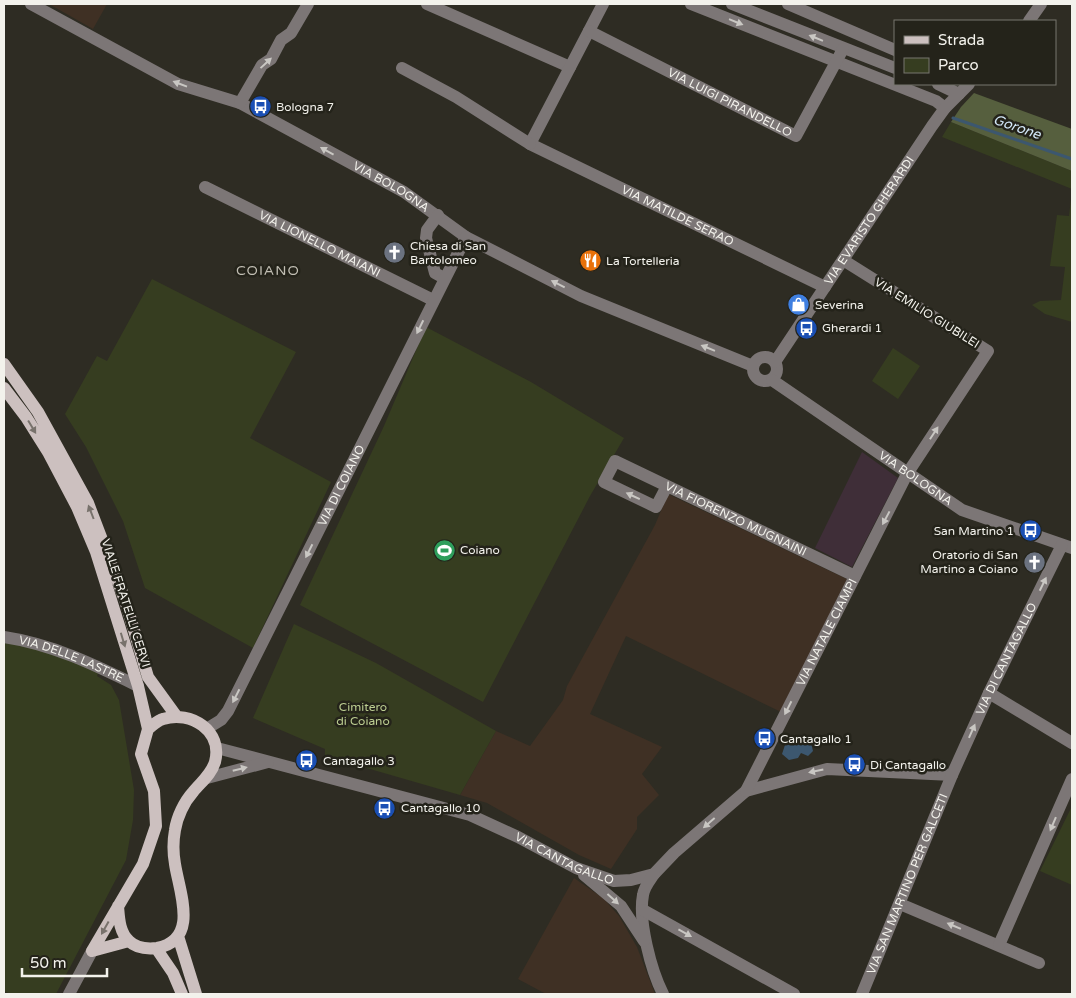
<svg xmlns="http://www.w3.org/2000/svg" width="1076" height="998" font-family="'Varela Round',sans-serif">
	<rect width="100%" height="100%" fill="#2e2c23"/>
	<path fill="#3f2e38" d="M862,452L898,478L852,567L815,548Z"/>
	<path fill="#3f3024" d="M49,4H107L93,29Z
		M668,494L847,579L781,712L626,636L590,714L662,747L642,774L659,795L637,817V829L611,869L579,855L487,803L460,795L496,731L530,746L563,700L567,686L655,525Z
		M574,878L603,898L619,916L637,947L655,994H546L518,979Z"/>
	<path fill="#363d20" d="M951,122L1072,171V189L942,137Z
		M1072,191V322L1045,314L1032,305L1040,301L1061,300L1065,267L1050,266L1057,215L1069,216Z
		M152,279L296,352L250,438L331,482L253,648L145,588L123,521L86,447L65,414L97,356L107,361Z
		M426,327L531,382L624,438L590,496L483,702L300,605L384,426Z
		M893,348L920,366L898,399L872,381Z
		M294,624L376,663L496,731L460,795L325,756V749L253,718Z
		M4,642C37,648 68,657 98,673L97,676L111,685L119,700L134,790L133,820L126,860L56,994H10L4,991Z
		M1072,806V885L1040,871Z"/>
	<path fill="#565f3e" d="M974,93L1072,129V171L951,122L961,107Z"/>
	<path fill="#3c576f" d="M790,740L800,745L804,742L811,743L813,751L808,756L801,753L798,758L789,760L782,754L786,742Z"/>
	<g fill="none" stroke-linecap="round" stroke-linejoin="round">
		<path stroke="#3c576f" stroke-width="3" d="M953,118L1072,159"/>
		<g stroke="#7c7676" stroke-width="12">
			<path id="s1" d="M31,4L178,84L240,103L404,192L466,237L581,296L753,366"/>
			<path d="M427,4L570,67"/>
			<path id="s2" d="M603,4L530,144L825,287"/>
			<path d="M691,4L936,101L945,108"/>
			<path d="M732,4L895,68"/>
			<path d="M788,4L895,50"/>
			<path d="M1029,21L1041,4"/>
			<path id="s3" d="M589,31L796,136L843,49"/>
			<path d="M402,68L456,97L530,144"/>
			<path d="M938,84L959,94"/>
			<path d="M240,103L262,65L271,59L281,40L291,33L308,4"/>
			<path id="s4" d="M205,187L433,300"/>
			<path d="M438,215L427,230L426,238L435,273L444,278"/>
			<circle cx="765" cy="369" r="12"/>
			<path id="s5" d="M775,362L932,126L945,108L969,84"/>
			<path id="s6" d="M772,380L962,510L1072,548"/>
			<path id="s7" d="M667,486L656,507L604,482L615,461L855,576"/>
			<path id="s8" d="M4,637C52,644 95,665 138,686"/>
			<path d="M989,693L1072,743"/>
			<path id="s9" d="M208,728L221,720L228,711L466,237"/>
			<path id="s10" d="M217,748L470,815L518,837L576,868L614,881L631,880L654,874L674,853L746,791L827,769L952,775"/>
			<path d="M207,778L268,762"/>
			<path id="s11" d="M746,791L907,474L988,351L843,260"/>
			<path d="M654,874C650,880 644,887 643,895C638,921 651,970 663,994"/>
			<path d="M584,875L621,906L644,941"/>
			<path d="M900,904L1039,963"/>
			<path d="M643,910L794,994"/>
			<path d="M999,945L1072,779"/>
			<path d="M69,994L92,951"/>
			<path id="s12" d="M862,994L952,775L989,693L1062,545"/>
		</g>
		<path stroke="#ccc0bf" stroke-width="12" d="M4,364L38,412L88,503L125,600L148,677L177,717
			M4,388L26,417L48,452L77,507L96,552L138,686L148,729L141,754L154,791L156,826L143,864L92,951
			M118,906C119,917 119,932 129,941C136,948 148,949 157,948C200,940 179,891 175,864C173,853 173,841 175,830C177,817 184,802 193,792C201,782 211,775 215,762C223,731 191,710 163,719C158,720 152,726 148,729
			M178,936L196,994
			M156,948L173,973L182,994
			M92,951L129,941"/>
	</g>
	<defs><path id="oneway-solid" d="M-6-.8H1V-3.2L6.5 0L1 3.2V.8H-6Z" transform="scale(1.25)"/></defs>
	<g fill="#c9c7c3">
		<use href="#oneway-solid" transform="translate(736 22) rotate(22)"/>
		<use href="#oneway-solid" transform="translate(816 38) rotate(-158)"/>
		<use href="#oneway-solid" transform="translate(266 63) rotate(-43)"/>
		<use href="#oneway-solid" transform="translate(180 84) rotate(-159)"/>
		<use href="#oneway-solid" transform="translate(327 151) rotate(-151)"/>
		<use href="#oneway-solid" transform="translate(558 284) rotate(-153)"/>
		<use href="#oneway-solid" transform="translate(420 327) rotate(116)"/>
		<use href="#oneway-solid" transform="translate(708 348) rotate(-158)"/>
		<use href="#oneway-solid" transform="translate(934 433) rotate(-57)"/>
		<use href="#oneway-solid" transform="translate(633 496) rotate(-155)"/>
		<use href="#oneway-solid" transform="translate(886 518) rotate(118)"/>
		<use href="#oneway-solid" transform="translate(309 551) rotate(117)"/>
		<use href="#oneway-solid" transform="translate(1043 584) rotate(-64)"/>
		<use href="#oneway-solid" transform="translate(236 696) rotate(117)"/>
		<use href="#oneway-solid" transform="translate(788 708) rotate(117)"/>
		<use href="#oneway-solid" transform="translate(972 731) rotate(-66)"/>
		<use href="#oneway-solid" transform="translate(240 769) rotate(-14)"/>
		<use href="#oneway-solid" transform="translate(816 771) rotate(168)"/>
		<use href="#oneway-solid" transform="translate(709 823) rotate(139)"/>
		<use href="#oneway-solid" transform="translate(1053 824) rotate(113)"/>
		<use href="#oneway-solid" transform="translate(613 899) rotate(42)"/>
		<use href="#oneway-solid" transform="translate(954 926) rotate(-157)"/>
		<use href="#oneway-solid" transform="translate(685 933) rotate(29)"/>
	</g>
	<g fill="#78726c">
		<use href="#oneway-solid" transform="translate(32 427) rotate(59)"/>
		<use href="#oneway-solid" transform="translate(91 512) rotate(-111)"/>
		<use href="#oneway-solid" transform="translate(123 640) rotate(73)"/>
		<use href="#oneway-solid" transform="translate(105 928) rotate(119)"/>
	</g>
	<defs>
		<symbol id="bus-disc" viewBox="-11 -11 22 22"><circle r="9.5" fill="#1a4fb4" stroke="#24231a"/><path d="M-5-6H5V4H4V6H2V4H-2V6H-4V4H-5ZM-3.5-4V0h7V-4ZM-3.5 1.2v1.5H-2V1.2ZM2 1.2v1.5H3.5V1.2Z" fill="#fff"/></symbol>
		<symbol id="church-disc" viewBox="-11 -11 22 22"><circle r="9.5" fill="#6b7280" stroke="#24231a"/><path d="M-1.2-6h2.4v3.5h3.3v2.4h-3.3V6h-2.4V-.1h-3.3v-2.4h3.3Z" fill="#fff"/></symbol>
		<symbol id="restaurant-disc" viewBox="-11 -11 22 22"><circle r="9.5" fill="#e8710a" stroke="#24231a"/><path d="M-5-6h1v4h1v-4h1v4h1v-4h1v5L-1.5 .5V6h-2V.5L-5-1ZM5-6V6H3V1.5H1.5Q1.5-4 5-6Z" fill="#fff"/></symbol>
		<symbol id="shop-disc" viewBox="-11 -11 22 22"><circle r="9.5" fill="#3f7fe0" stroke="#24231a"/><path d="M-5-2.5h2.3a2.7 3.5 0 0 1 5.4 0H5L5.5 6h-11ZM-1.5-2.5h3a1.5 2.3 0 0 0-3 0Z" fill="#fff"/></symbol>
		<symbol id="stadium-disc" viewBox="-11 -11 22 22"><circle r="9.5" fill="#2e9e5b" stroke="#24231a"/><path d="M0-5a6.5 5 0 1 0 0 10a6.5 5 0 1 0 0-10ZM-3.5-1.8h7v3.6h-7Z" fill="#fff"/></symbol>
	</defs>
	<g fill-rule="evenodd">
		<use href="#bus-disc" x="248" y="94" width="25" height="25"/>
		<use href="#church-disc" x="382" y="240" width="25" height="25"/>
		<use href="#restaurant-disc" x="578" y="248" width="25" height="25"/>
		<use href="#shop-disc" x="786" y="292" width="25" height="25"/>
		<use href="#bus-disc" x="794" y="316" width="25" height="25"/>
		<use href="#bus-disc" x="1018" y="518" width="25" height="25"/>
		<use href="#stadium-disc" x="432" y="538" width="25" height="25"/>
		<use href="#church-disc" x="1022" y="550" width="25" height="25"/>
		<use href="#bus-disc" x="752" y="726" width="25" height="25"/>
		<use href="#bus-disc" x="294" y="748" width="25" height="25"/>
		<use href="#bus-disc" x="842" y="752" width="25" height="25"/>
		<use href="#bus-disc" x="372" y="796" width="25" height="25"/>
	</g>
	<g text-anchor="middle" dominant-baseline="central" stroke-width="5" stroke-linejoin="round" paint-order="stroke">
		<g font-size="12" fill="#f3f2ec" stroke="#24231a">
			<text stroke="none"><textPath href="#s3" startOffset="158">VIA LUIGI PIRANDELLO</textPath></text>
			<text stroke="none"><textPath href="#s1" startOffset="405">VIA BOLOGNA</textPath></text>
			<text stroke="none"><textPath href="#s2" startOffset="322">VIA MATILDE SERAO</textPath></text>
			<text stroke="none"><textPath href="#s5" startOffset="170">VIA EVARISTO GHERARDI</textPath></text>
			<text stroke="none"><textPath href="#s4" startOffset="128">VIA LIONELLO MAIANI</textPath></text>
			<text transform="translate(927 313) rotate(32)">VIA EMILIO GIUBILEI</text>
			<text stroke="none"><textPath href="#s6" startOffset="174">VIA BOLOGNA</textPath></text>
			<text stroke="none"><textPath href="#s9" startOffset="279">VIA DI COIANO</textPath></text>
			<text stroke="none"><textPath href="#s7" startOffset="239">VIA FIORENZO MUGNAINI</textPath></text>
			<text transform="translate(126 603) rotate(72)">VIALE FRATELLI CERVI</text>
			<text stroke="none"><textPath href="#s11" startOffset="178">VIA NATALE CIAMPI</textPath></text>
			<text stroke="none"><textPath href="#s12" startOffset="365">VIA DI CANTAGALLO</textPath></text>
			<text stroke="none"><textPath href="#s8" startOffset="71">VIA DELLE LASTRE</textPath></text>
			<text stroke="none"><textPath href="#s10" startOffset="366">VIA CANTAGALLO</textPath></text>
			<text stroke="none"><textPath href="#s12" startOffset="119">VIA SAN MARTINO PER GALCETI</textPath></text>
		</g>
		<g font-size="12" fill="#f3f2ec" stroke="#24231a" text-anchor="start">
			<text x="276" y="107">Bologna 7</text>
			<text x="410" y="246">Chiesa di San<tspan x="410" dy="14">Bartolomeo</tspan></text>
			<text x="606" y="261">La Tortelleria</text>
			<text x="815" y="305">Severina</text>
			<text x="822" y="328">Gherardi 1</text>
			<text x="1014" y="531" text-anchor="end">San Martino 1</text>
			<text x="460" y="550">Coiano</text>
			<text x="1018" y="555" text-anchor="end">Oratorio di San<tspan x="1018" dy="14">Martino a Coiano</tspan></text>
			<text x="780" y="739">Cantagallo 1</text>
			<text x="323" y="761">Cantagallo 3</text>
			<text x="870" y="765">Di Cantagallo</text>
			<text x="401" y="808">Cantagallo 10</text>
		</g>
		<g font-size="12" fill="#bccd91" stroke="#24231a">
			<text x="363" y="707">Cimitero<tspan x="363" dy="14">di Coiano</tspan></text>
		</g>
		<g font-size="14" font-style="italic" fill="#d3e7f8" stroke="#24231a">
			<text transform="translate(1017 127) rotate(19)">Gorone</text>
		</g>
		<g font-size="14" letter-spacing="1" fill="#c2bfb4" stroke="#24231a">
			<text x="268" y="270">COIANO</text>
		</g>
	</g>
	<rect width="1076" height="998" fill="none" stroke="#f3f2ec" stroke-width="10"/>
	<rect x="894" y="20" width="162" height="65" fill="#24231a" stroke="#77766e"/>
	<rect x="904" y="36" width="25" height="8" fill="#ccc0bf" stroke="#77766e"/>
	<text x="938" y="45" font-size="15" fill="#f3f2ec">Strada</text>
	<rect x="904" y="58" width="25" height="15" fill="#363d20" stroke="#77766e"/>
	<text x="938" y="70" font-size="15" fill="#f3f2ec">Parco</text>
	<path d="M22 968v8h85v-8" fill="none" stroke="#f3f2ec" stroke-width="2.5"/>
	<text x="30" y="968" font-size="15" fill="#f3f2ec" stroke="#24231a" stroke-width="4" paint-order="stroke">50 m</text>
</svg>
